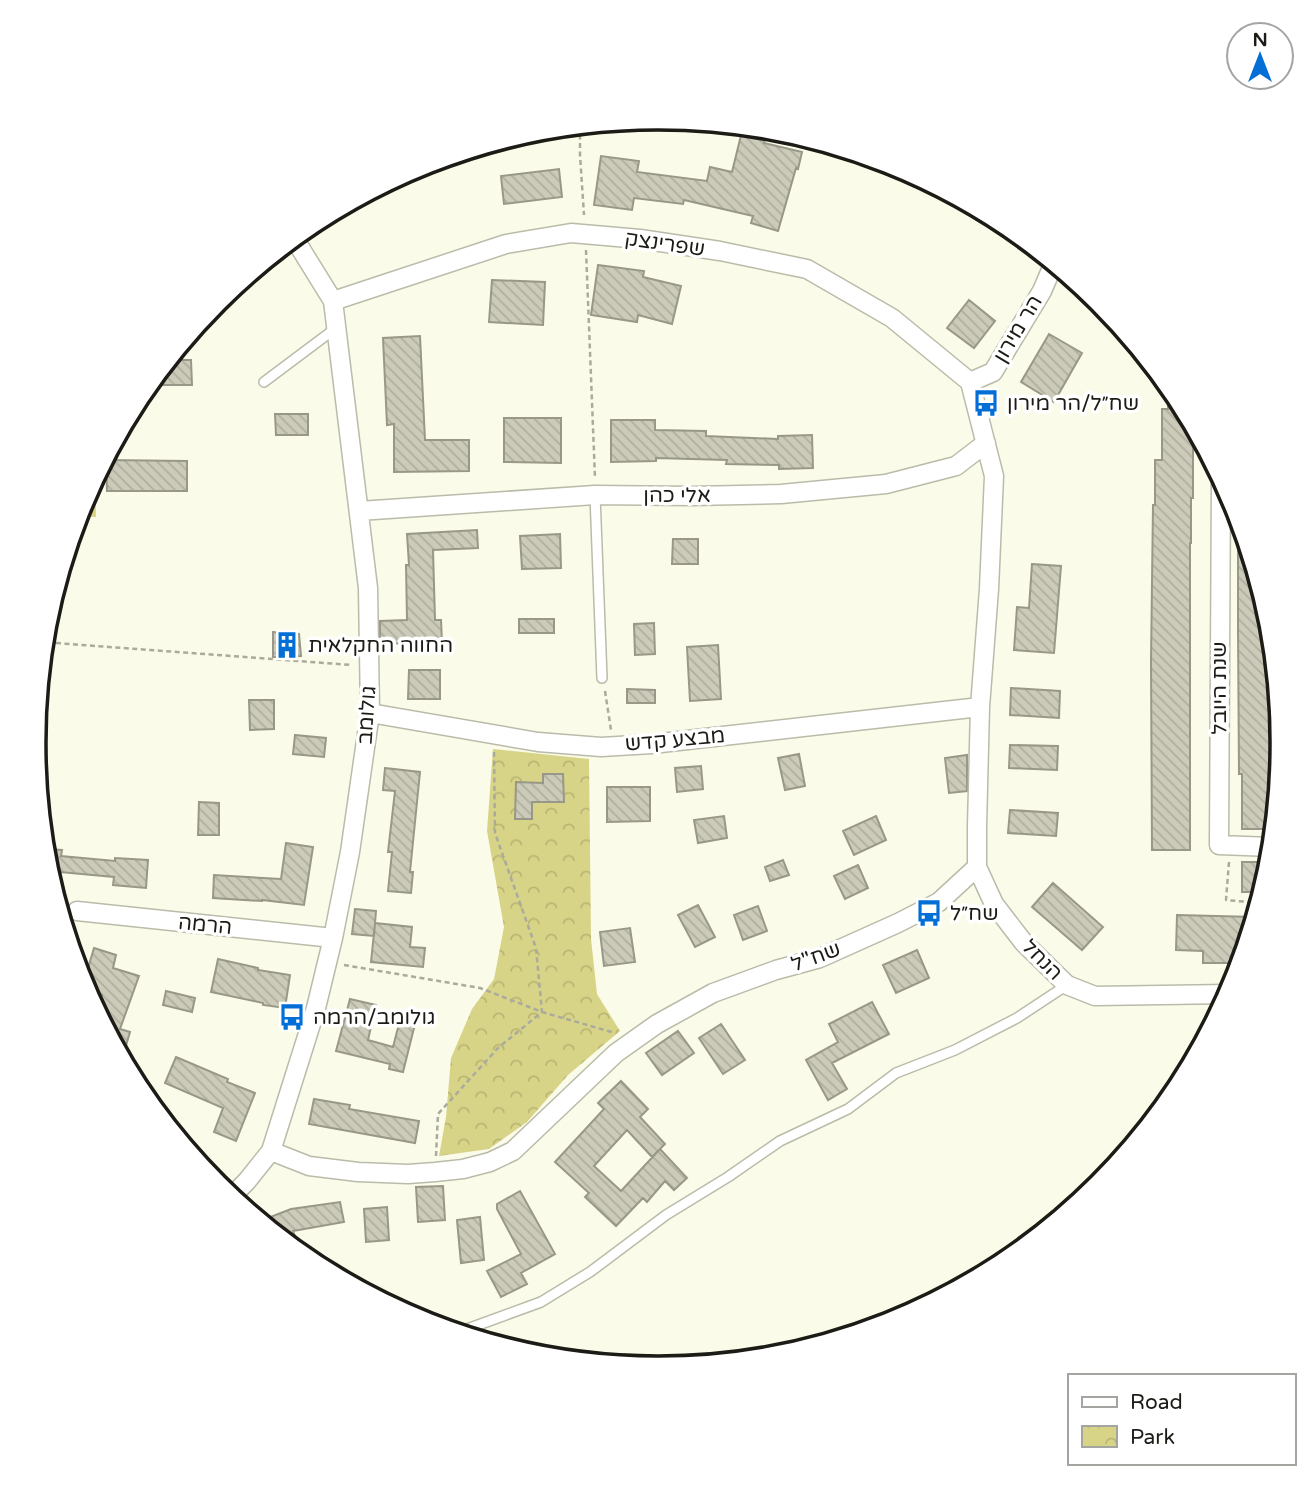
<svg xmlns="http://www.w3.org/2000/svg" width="1316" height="1486" font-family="'Varela Round',Heebo,sans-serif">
	<defs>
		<pattern id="park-crowns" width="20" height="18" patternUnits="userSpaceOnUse" patternTransform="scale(1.75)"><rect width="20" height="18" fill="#d8d487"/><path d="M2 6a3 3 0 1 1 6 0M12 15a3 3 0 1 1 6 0" fill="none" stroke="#b9b574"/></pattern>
		<pattern id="building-back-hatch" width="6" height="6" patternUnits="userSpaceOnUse" patternTransform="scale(1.75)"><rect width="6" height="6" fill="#cccbba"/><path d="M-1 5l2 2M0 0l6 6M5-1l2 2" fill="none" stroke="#afae9f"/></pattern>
	</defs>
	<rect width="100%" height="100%" fill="#fbfbe9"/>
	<path fill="url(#park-crowns)" d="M493,749L589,759L591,939L597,994L620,1031L568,1075L527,1122L489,1149L439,1156L446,1117L451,1058L472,1009L494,979L504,927L487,831Z"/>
	<path fill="#d8d487" d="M95,477L96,517L77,516L81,504Z"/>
	<path fill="url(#building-back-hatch)" stroke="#999888" stroke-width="2" d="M743,127L767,129L764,143L802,152L798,169L796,168L778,231L751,223L753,216L684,200L683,204L634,198L632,210L594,205L601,156L639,161L637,172L707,181L710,167L732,172Z
		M559,169L562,197L504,204L501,176Z
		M598,265L644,271L643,277L681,286L672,324L638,315L637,322L591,315Z
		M492,280L545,282L543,325L489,322Z
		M969,300L995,321L974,348L947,328Z
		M1049,334L1082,353L1054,402L1021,382Z
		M420,336L425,440H469V471L394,472V424L387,425L383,338Z
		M168,360H191L192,385H147Z
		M1168,384L1178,396L1200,438V447H1193V498H1191V543H1190V850H1152L1151,662L1153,505H1155V460H1162V409H1168Z
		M275,414H308V435H276Z
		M504,418H561V463L504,462Z
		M611,420H655V430L706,431V436L778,439V436L812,435L813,468L779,469V465L726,464L727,460L656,458V461L611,462Z
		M106,460L187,461V491H107Z
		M1242,525L1271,622L1277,685L1276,791H1278L1274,829H1242V774H1239L1238,629V526Z
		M477,530L478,548L433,550L435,620H441L442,642L380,644V621L407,620L406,565H409L407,534Z
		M560,534L561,568L522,569L520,536Z
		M673,539H698V564H672Z
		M1032,564L1061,566L1054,653L1014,650L1017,607L1029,608Z
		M519,619H554V633H519Z
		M654,623L655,654L635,655L634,624Z
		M273,632L299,634L301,656L273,657Z
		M718,645L721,699L690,701L687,647Z
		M409,670H440V699H408Z
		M1011,688L1060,691L1059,718L1010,715Z
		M627,689L655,690V703H627Z
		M249,700H274V729L250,730Z
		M295,735L326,738L324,757L293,754Z
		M1010,745L1058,746L1057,770L1009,768Z
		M799,754L805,786L785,790L778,758Z
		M967,755V791L949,793L945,758Z
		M701,766L703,789L677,792L675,768Z
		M385,768L420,772L410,872H413L411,893L388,891L392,852H388L395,791L383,790Z
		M543,774H563L564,802H532V819H515L516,782L543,783Z
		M607,787H650V821L607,822Z
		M199,802L219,803V835H198Z
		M1010,810L1058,813L1056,836L1008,833Z
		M724,816L727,838L698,843L694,820Z
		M876,816L886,840L854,855L843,831Z
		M286,843L313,847L304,905L262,900V901L213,898L214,875L281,879Z
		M44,849L62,850L61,856L115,861V858L148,860L146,888L113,885L114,877L60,872L57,903L45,864Z
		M783,860L789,875L770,881L765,867Z
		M1242,862H1271L1263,892H1242Z
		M858,865L868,888L845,899L834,876Z
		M1053,883L1103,927L1082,950L1032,907Z
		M698,905L715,937L695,947L678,915Z
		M758,906L767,931L743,940L734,915Z
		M355,909L376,911L374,936L352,934Z
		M1177,915L1255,917L1246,945H1243L1241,963H1203V951L1176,950Z
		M375,923L412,927L410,947L425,948L423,967L371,962Z
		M630,928L635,962L604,966L600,932Z
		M94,948L116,955L113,968L139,976L120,1029L130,1032L125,1049L115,1046L97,1013L102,995L84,989L83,985Z
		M917,950L929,978L896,993L883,965Z
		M218,959L258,968V970L290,975L285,1008L263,1005V1003L211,992Z
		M166,991L195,998L192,1012L163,1005Z
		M350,999L376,1005L368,1040L393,1047L400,1020L415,1024L403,1072L389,1069L390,1064L336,1051Z
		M872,1002L889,1034L832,1063L847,1089L828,1100L806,1060L838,1042L829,1024Z
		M721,1024L745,1060L723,1074L699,1038Z
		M678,1031L694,1053L662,1075L646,1053Z
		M176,1057L228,1079L227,1082L255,1093L236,1141L214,1132L223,1108L165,1083Z
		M621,1081L648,1109L640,1117L665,1144L652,1157L627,1130L594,1166L621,1191L660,1149L687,1178L674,1190L665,1181L647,1202L643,1198L616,1226L585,1197L589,1193L555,1162L604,1109L598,1103Z
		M314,1099L350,1105L349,1109L419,1121L415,1143L309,1124Z
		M443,1186L445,1220L418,1222L416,1187Z
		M520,1191L555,1254L521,1273L527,1284L501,1297L487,1271L521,1254L497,1209V1204Z
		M340,1202L344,1222L293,1231L295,1236L284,1240L260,1221L291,1209Z
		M387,1207L389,1240L366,1242L364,1209Z
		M480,1217L484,1260L461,1263L457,1220Z"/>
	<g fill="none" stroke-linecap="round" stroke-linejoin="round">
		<defs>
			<path id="service" d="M264,382L336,328
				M595,495L602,678
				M459,1332L541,1302L590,1272L666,1215L728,1177L780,1141L848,1109L896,1073L955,1050L1017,1018L1067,985"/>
			<path id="minor" d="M333,301L506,244L571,233L640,239L720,251L807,269L892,318L970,382
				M970,382L994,476L989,589L980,707L977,827V867L994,904L1024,943L1067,985L1095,996L1229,994
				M970,382L993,372L1042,291L1054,263
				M1221,477L1219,845L1272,847
				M359,511L595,495L692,496L781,494L886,484L956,466L986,443
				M370,713L538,742L601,747L652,744L980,707
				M77,911L333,938
				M271,1151L309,1166L358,1172L408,1174L435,1172L463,1169L490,1162L513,1151L616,1053L657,1024L713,993L776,970L820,958L898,923L939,902L977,867
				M231,1197L247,1181L271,1151L316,1008L333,938L350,852L370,713L368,588L333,301L294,238"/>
		</defs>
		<use href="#service" stroke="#bba" stroke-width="12"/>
		<use href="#minor" stroke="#bba" stroke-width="21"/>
		<path stroke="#abab9d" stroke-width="2.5" stroke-dasharray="5 3.5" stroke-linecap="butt" d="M580,126V155L584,215
			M586,250L595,478
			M56,643L352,665
			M605,691L611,730
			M1229,862L1226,900L1259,903
			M344,965L480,988L542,1012L615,1033
			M436,1156L438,1114L498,1048L542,1012L536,948L495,833L494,752"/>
		<use href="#service" stroke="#fff" stroke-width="9"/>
		<use href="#minor" stroke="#fff" stroke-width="18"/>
	</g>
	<defs>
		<symbol id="bus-bare" viewBox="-9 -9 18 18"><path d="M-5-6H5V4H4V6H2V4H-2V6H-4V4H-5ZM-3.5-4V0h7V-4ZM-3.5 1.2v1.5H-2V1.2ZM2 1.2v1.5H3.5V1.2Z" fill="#026ed6" stroke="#fff" stroke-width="2.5" paint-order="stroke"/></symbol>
		<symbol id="building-bare" viewBox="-9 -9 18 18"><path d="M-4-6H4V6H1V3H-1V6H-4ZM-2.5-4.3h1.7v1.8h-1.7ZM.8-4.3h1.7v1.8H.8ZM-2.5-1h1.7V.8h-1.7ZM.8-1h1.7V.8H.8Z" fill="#026ed6" stroke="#fff" stroke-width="2.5" paint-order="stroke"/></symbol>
	</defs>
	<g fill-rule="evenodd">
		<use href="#bus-bare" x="967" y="384" width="38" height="38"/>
		<use href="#building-bare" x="268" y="626" width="38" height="38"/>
		<use href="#bus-bare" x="910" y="894" width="38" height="38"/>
		<use href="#bus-bare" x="273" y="998" width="38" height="38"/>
	</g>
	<g text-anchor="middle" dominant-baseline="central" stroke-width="7" stroke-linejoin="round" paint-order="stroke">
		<g font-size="21" fill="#1c1b15" stroke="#fff">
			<text transform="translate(665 244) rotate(8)">שפרינצק</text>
			<text transform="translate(1018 329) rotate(-59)">הר מירון</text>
			<text x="677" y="495">אלי כהן</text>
			<text transform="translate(1219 688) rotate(-90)">שנת היובל</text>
			<text transform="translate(367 715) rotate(-86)">גולומב</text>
			<text transform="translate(675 740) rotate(-5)">מבצע קדש</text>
			<text transform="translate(205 925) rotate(6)">הרמה</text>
			<text transform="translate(816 957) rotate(-20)">שח"ל</text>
			<text transform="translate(1042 960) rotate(45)">הנחל</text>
		</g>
		<g font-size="21" fill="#1c1b15" stroke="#fff" text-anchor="start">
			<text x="1007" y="403">שח״ל/הר מירון</text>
			<text x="308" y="645">החווה החקלאית</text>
			<text x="950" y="913">שח״ל</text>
			<text x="313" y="1017">גולומב/הרמה</text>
		</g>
	</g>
	<path d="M0 0H1316V1486H0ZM658 130H658A612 612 0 0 1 1270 742V744A612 612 0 0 1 658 1356H658A612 612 0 0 1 46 744V742A612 612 0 0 1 658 130Z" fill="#fff" fill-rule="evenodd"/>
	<path fill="none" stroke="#1c1b15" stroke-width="3.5" d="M658 130H658A612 612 0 0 1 1270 742V744A612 612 0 0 1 658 1356H658A612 612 0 0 1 46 744V742A612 612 0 0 1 658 130Z"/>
	<rect x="1068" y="1374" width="228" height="91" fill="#ffffff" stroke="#a4a4a1" stroke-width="2"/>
	<rect x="1082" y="1397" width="35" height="10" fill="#ffffff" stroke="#a4a4a1" stroke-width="2"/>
	<text x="1130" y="1409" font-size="21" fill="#1c1b15">Road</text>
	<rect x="1082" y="1426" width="35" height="21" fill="url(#park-crowns)" stroke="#a4a4a1" stroke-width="2"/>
	<text x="1130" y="1444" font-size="21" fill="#1c1b15">Park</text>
	<g transform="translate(1260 56)"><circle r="33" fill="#ffffff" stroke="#a4a4a1" stroke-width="2"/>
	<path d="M0-5L12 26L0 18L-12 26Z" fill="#026ed6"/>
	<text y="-10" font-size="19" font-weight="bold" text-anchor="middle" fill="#1c1b15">N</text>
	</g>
</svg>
